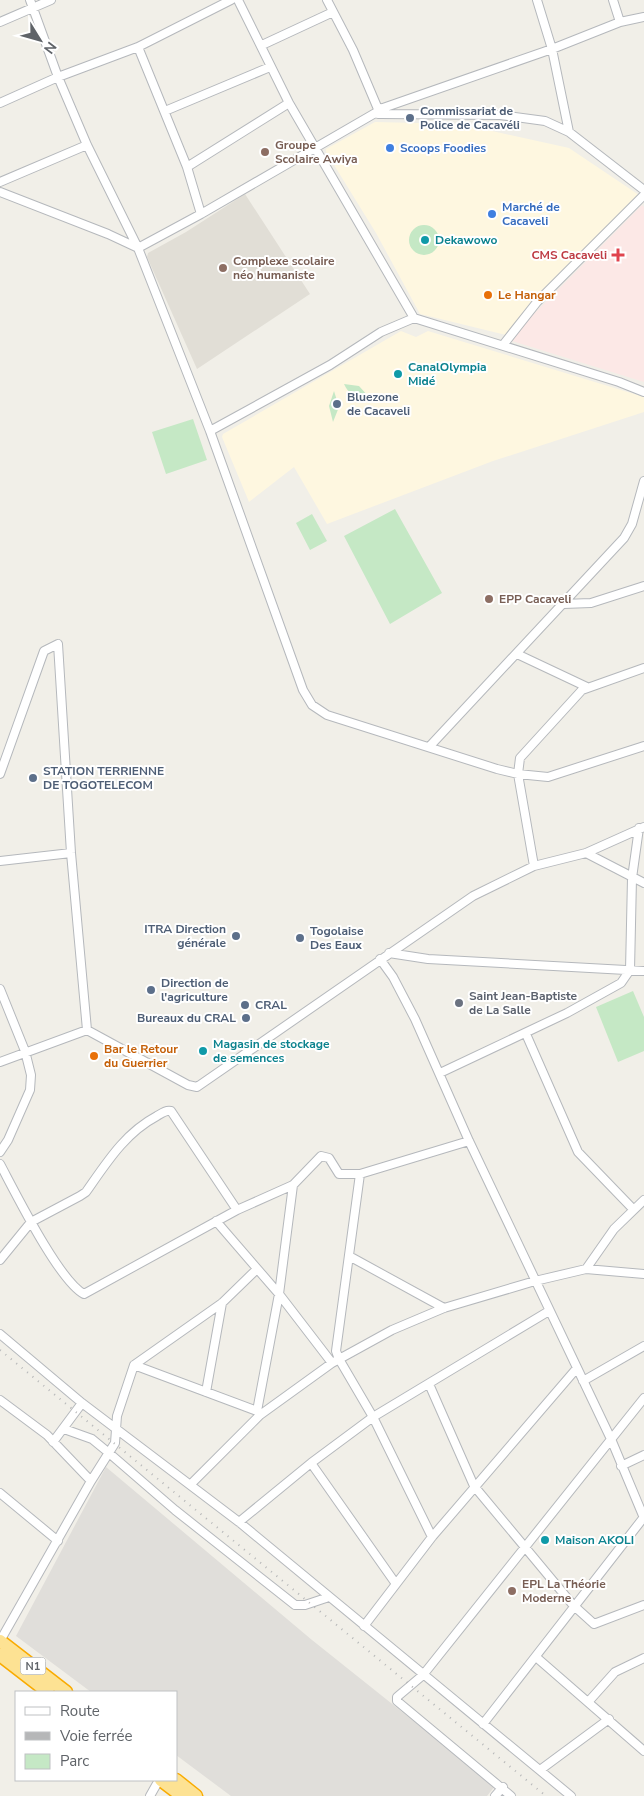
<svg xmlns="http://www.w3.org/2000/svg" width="644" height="1796" font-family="'Nunito Sans',sans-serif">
	<rect width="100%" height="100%" fill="#f1efe8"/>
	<path fill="#fef7e0" d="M375,122L461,124L569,148L639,195L534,298L506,335L420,314L376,233L326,152V149Z
		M401,331L416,337L428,331L644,397V412L493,461L327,524L294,467L249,502L222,437L223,434Z"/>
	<path fill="#e0deda" d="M106,1467L312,1640L495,1786L487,1796H231L176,1755V1692H91L16,1636Z"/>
	<path fill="#e1ded6" d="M245,194L310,294L197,369L147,257L148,253L186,232Z"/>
	<path fill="#fce8e6" d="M642,205L644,207V382L512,341L511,337Z"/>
	<path fill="#c5e8c5" d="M409 240a15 15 0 1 1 30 0a15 15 0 1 1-30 0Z
		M344,384L359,386L369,397C357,399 349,395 344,384Z
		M334,391L339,407L333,422L329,406Z
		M193,419L207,460L166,474L152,432Z
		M395,509L442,593L390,624L344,536Z
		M312,514L327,541L310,550L296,523Z
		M633,991L644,1017V1051L618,1062L596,1007Z"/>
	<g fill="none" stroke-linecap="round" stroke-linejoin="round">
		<defs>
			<path id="minor" d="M30,0L58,77L87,145L138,248L210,431L303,690L312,705L327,715L497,769L518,774L548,777L644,746
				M238,0L289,103L414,318L619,382L644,392
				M327,0L353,50L378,109
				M537,0L552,49L569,132
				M613,0L620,22
				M0,22L51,0
				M262,45L333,12
				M138,47L187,167L201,214
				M0,103L58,77L138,47L231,0
				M383,108L552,49L620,22L644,17
				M165,111L270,67
				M383,113V108L378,109V114H381L500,115L545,121L569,132L644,190
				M187,167L289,103
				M0,182L87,145
				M0,192L108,234L138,248
				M138,248L201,214L377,112
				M503,345L537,302L644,195
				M210,431L330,365L381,332L414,318
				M563,604L591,603L644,586
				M517,654L587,687
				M429,747L624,538L632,524L644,481
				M0,774L44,651L58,644L71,853L87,1030
				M586,853L644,883
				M0,861L71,853
				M534,866L518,774L520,758L582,690L644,668
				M389,953L428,959L644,971
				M380,959L393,977L415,1019L469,1141L611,1439L644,1518
				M0,989L25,1051L31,1075L30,1090L8,1140L0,1152
				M526,1034L578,1152L633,1209
				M0,1062L87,1030L188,1085L197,1087L473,896L534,866L586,853L644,827
				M440,1073L567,1013L621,983L630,970L632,878L639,828
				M0,1164C15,1192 59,1281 84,1294L237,1210L293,1185L321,1156L329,1158L339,1174H360L469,1141
				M360,1174L336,1351L339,1359L373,1417L432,1537
				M216,1221L279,1294L332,1363
				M349,1256L444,1308
				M0,1260L31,1222L80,1196L86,1192C107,1162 125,1133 157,1116C162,1113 166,1110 171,1111L237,1210
				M586,1269L614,1229L644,1200
				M0,1334L82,1403L239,1522L571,1796
				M134,1365L257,1411
				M583,1381L644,1346
				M429,1384L474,1486L573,1605L594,1624L644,1605
				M206,1392L222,1303
				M0,1400L47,1435L91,1481
				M260,1415L257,1411L279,1294L293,1185
				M64,1429L92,1439L109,1453L175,1510L295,1605H305L329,1597
				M53,1442L82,1403
				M311,1463L396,1584
				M621,1466L644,1455
				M190,1485L260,1415L332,1363L392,1330L444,1308L535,1281L586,1269L644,1274
				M0,1493L58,1541
				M239,1522L311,1463L373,1417L549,1311
				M364,1626L432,1537L577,1368
				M0,1641L91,1481L115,1443L117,1416L134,1365L222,1303L257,1269
				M536,1657L644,1751
				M589,1701L615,1672L644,1658
				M483,1724L644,1517
				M540,1770L609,1719
				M150,1796L159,1780
				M495,1796L503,1787
				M511,1796L397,1701V1697L423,1675L644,1398"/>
			<path id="highway" d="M0,1641L66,1692
				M0,1655L48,1692
				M161,1780L182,1796
				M176,1780L196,1796"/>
		</defs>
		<use href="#minor" stroke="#b5b8bc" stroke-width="10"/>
		<use href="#highway" stroke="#f9ab00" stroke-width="15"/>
		<use href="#minor" stroke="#fff" stroke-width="8"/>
		<use href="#highway" stroke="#fde293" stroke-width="12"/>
		<path stroke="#b6b7b8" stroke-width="2" stroke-dasharray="1 6" stroke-linecap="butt" d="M0,1350L546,1796"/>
	</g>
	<g fill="#5c6f8a" stroke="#fff" stroke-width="2">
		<circle cx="410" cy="118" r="5"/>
		<circle cx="337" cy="404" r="5"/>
		<circle cx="33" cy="778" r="5"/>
		<circle cx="236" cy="936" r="5"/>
		<circle cx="300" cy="938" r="5"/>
		<circle cx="151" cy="990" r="5"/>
		<circle cx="245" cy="1005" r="5"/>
		<circle cx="246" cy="1018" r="5"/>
	</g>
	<g fill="#3f7fe0" stroke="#fff" stroke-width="2">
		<circle cx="390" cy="148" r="5"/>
		<circle cx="492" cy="214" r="5"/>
	</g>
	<g fill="#8d6e63" stroke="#fff" stroke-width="2">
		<circle cx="265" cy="152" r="5"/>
		<circle cx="223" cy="268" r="5"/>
		<circle cx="489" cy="599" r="5"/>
		<circle cx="512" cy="1591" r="5"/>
	</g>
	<g fill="#0f9aa8" stroke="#fff" stroke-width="2">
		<circle cx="425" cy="240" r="5"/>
		<circle cx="398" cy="374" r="5"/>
		<circle cx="203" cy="1051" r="5"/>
		<circle cx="545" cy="1540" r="5"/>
	</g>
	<path fill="#e0444e" stroke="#fff" stroke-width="2" d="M615.5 247.5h5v5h5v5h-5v5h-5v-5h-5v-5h5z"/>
	<g fill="#e8710a" stroke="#fff" stroke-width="2">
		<circle cx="488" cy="295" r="5"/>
		<circle cx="94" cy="1056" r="5"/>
	</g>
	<circle fill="#6b7280" stroke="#fff" stroke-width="2" cx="459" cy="1003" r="5"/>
	<g text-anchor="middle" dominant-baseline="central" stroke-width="4" stroke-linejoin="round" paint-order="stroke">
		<rect fill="#fff" stroke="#8f9295" stroke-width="1" x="20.5" y="1657.5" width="25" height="17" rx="4"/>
		<g font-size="11" font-weight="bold" fill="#5f6368">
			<text x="33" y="1666">N1</text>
		</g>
		<g font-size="12" font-weight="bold" fill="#4e5e75" stroke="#fff" text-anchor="start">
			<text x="420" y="111">Commissariat de<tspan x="420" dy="14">Police de Cacavéli</tspan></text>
			<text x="347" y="397">Bluezone<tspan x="347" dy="14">de Cacaveli</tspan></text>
			<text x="43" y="771">STATION TERRIENNE<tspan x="43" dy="14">DE TOGOTELECOM</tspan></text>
			<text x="226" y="929" text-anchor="end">ITRA Direction<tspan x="226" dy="14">générale</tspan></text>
			<text x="310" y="931">Togolaise<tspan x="310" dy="14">Des Eaux</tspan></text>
			<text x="161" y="983">Direction de<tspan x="161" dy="14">l'agriculture</tspan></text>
			<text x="255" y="1005">CRAL</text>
			<text x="236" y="1018" text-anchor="end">Bureaux du CRAL</text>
		</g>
		<g font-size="12" font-weight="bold" fill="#785e54" stroke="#fff" text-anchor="start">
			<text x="275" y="145">Groupe<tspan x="275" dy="14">Scolaire Awiya</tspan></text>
			<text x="233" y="261">Complexe scolaire<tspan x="233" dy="14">néo humaniste</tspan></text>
			<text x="499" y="599">EPP Cacaveli</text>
			<text x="522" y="1584">EPL La Théorie<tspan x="522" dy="14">Moderne</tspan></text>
		</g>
		<g font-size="12" font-weight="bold" fill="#366cbe" stroke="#fff" text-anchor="start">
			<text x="400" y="148">Scoops Foodies</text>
			<text x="502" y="207">Marché de<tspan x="502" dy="14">Cacaveli</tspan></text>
		</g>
		<g font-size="12" font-weight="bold" fill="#0d838f" stroke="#fff" text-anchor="start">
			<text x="435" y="240">Dekawowo</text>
			<text x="408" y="367">CanalOlympia<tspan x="408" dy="14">Midé</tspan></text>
			<text x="213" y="1044">Magasin de stockage<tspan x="213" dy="14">de semences</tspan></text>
			<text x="555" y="1540">Maison AKOLI</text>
		</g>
		<g font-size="12" font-weight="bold" fill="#be3a42" stroke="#fff" text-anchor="end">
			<text x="607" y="255">CMS Cacaveli</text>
		</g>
		<g font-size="12" font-weight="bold" fill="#c56008" stroke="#fff" text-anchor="start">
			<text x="498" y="295">Le Hangar</text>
			<text x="104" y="1049">Bar le Retour<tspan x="104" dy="14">du Guerrier</tspan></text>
		</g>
		<g font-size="12" font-weight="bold" fill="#5b616d" stroke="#fff" text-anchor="start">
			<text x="469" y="996">Saint Jean-Baptiste<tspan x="469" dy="14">de La Salle</tspan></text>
		</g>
	</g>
	<rect x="15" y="1691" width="162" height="90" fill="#ffffff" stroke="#bfc1c3"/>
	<rect x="25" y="1707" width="25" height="8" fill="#ffffff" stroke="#bfc1c3"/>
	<text x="60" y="1716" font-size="15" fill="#5f6368">Route</text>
	<rect x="25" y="1732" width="25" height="8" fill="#b6b7b8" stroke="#bfc1c3"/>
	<text x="60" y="1741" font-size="15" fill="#5f6368">Voie ferrée</text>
	<rect x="25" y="1754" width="25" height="15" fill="#c5e8c5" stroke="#bfc1c3"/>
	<text x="60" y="1766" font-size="15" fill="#5f6368">Parc</text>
	<g transform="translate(40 40) rotate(127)" stroke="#ffffff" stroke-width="4" paint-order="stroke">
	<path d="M0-4L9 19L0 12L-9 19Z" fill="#5f6368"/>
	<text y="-8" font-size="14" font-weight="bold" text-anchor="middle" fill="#5f6368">N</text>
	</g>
</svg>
